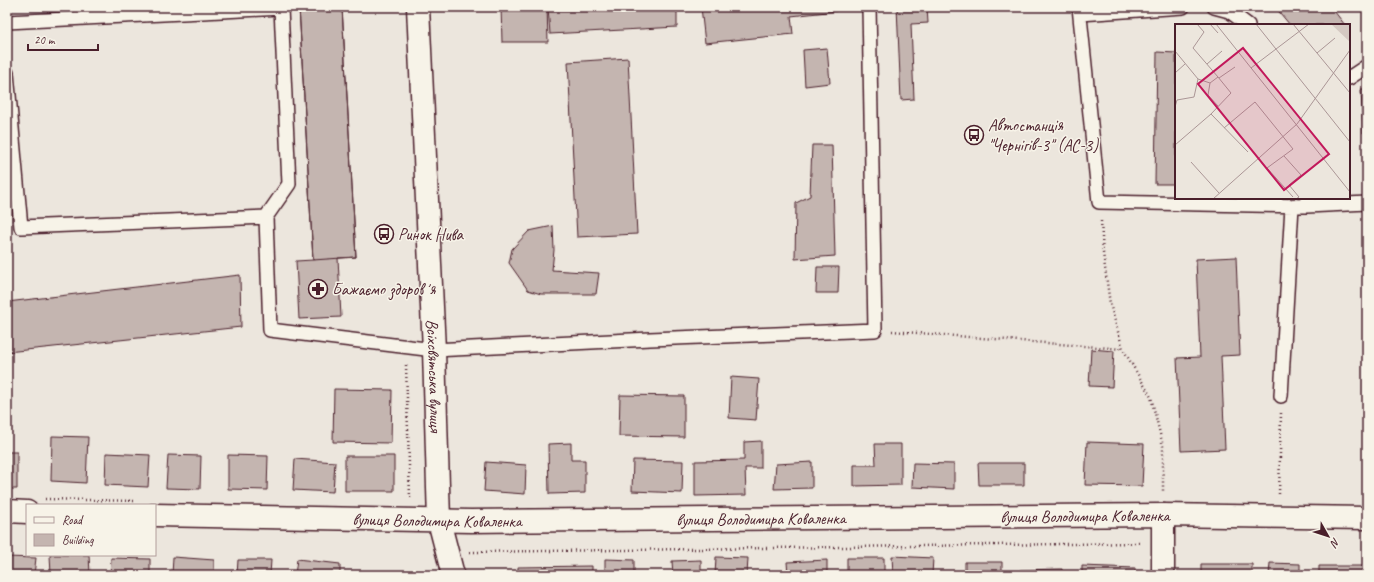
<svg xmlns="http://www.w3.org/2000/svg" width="1374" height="582" font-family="Caveat,sans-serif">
	<rect width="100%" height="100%" fill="#ece6dd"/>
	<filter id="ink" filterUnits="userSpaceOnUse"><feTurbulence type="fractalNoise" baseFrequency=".025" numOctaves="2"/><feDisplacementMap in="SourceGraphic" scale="8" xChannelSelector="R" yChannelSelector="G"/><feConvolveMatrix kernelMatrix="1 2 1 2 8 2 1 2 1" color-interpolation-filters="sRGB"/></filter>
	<g filter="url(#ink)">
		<path fill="#c4b5b0" stroke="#4a1f2b" d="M299,7H342L356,257L313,260Z
			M299,7H342L356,257L338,258L341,317L299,319L296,261L313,260Z
			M501,7H547L548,42H502Z
			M548,7H677V27L550,34Z
			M701,7H835L836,11L791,16L793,34L705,43Z
			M897,7H927L928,23L911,24L914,99L901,100Z
			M1275,7H1331L1345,25H1290Z
			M827,48L830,83L805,86L803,50Z
			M1157,52L1176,53V184H1155Z
			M628,58L637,234L577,237L568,62Z
			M1361,89H1367V133H1363Z
			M812,145H832L835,256L795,259L796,203L810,196Z
			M553,226L554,250L552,270L599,273L596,294H541L528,290L509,263L512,249L529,231Z
			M1236,257L1240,355L1221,356L1225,449L1181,451L1177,358L1200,357L1196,259Z
			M817,267H839L838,293H816Z
			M240,275L241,327L7,352V302Z
			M1091,349L1114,351L1112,387L1089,386Z
			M731,377L759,379L756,420L729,418Z
			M334,389L392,390L391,443L333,442Z
			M620,395L684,396V437L619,436Z
			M52,436L88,437L86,483L51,481Z
			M761,441V468H745L746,495L695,496V461L744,460V442Z
			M1087,442L1144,444L1142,486L1085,485Z
			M571,443V460H585V493L549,494L548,444Z
			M875,444H901V485L854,486V465H876Z
			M7,452H17V489H7Z
			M106,453L150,455L148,487L105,485Z
			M168,455L201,456L200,489L166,488Z
			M228,455L268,456L267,490L228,489Z
			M345,456H394V491H345Z
			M295,459L335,462L333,492L293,490Z
			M633,460L683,461L682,493L632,491Z
			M486,462L526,465L525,494L484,491Z
			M812,462V488L774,489L776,464Z
			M913,463L954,464V489L912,487Z
			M978,463H1024V485H979Z
			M50,555H89L90,575H51Z
			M892,556L933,558L932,575H893Z
			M7,557L36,558L34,575H7Z
			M173,557L214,560V575H172Z
			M716,557L748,558L747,575H715Z
			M111,558L150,559V575H110Z
			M847,558H884V575H847Z
			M297,559L340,564V575H295Z
			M605,559L634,560V575H605Z
			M238,560H271L270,575H237Z
			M701,560V575H673L672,561Z
			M827,560V575H788L787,562Z
			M965,562H1002V575H965Z
			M1270,563L1300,564V575H1269Z
			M1201,564H1252V575H1201Z
			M592,566V575H518V567Z
			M1082,566L1135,568V575H1082Z
			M1319,566H1364V575H1319Z
			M1062,569V575H1020V570Z"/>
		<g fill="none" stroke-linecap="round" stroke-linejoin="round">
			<defs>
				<path id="service" d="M1079,7L1099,202L1307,206
					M1214,7L1229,11L1248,25
					M1080,14L1183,7
					M7,22L281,8L289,184L266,217L270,330L434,350L650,339L875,330L869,7
					M7,73L21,227L266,217
					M1349,78L1367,66
					M1307,198V206L1367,203
					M1281,396L1292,206"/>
				<path id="minor" d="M439,521L453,575
					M1163,575V515"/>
				<g id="tertiary">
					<path id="s1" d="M418,7L434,350L439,521"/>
					<path d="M7,511L27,512"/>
					<path id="s2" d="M155,515L471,521L1163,515L1367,518"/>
				</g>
			</defs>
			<use href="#service" stroke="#4a1f2b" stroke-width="16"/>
			<use href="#minor" stroke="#4a1f2b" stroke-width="25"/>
			<use href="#tertiary" stroke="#4a1f2b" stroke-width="25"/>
			<path stroke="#4a1f2b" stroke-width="2.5" stroke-dasharray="1 3" stroke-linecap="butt" d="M1101,221L1103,253L1110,304L1123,349L1151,397L1163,446V493
				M892,331L1123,349
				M406,365L410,498
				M1279,494L1281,413
				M45,499L136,501
				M470,552L1141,543"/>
			<use href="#service" stroke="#f7f3e8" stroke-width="13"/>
			<use href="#minor" stroke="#f7f3e8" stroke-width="22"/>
			<use href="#tertiary" stroke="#f7f3e8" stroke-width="22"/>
		</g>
	</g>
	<defs>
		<symbol id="bus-ring" viewBox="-11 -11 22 22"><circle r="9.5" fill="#f7f3e8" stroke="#4a1f2b" stroke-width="1.5"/><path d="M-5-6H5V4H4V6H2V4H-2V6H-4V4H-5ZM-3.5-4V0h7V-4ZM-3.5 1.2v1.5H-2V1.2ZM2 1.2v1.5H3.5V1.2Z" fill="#4a1f2b"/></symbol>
		<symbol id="pharmacy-ring" viewBox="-11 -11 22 22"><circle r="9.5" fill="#f7f3e8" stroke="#4a1f2b" stroke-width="1.5"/><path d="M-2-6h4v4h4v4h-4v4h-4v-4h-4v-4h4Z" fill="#4a1f2b"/></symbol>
	</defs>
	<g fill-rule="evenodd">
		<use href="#bus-ring" x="963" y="124" width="22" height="22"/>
		<use href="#bus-ring" x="373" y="223" width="22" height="22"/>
		<use href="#pharmacy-ring" x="307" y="278" width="22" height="22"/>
	</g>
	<g text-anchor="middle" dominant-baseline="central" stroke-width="3" stroke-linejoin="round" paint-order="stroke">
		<g font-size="17" fill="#4a1f2b" stroke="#f7f3e8" text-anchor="start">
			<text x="988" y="125">Автостанція<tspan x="988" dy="20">"Чернігів-3" (АС-3)</tspan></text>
			<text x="398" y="234">Ринок Нива</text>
			<text x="332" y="289">Бажаємо здоровʼя</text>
		</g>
		<g font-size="17" fill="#4a1f2b" stroke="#f7f3e8">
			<text stroke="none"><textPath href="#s1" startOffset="369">Всіхсвятська вулиця</textPath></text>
			<text stroke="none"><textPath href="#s2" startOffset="930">вулиця Володимира Коваленка</textPath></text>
			<text stroke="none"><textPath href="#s2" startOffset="606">вулиця Володимира Коваленка</textPath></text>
			<text stroke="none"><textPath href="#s2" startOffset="282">вулиця Володимира Коваленка</textPath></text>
		</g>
	</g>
	<g transform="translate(1175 24)">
		<rect width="175" height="175" fill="#ece6dd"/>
		<path d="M156,0H175V18Z" fill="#d5c9c2"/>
		<path fill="none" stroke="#ab9696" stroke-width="1" d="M35,0L43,9M41,0L175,168M81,0L175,118M118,0L175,69M0,27L23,55M142,29L160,14M32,40L47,27M76,44L134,0M0,49L10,40M44,54L60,43M35,59L33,71L43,82M0,83L2,76L19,73L23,55L35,59L43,53L18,24L29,8L22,0M36,90L56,69L43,53M49,104L80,78L118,125L92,144L118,173M0,121L36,90L73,128M109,132L126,151L114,161L124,173L121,175M16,138L44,169M38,175L122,100L175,26"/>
		<path fill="#c2185b" fill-opacity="0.15" stroke="#c2185b" stroke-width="2" d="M68,24L154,130L109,166L23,60Z"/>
		<rect width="175" height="175" fill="none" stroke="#4a1f2b" stroke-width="2"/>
	</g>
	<rect width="1374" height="582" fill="none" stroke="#f7f3e8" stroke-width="24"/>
	<rect x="12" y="12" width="1350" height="558" fill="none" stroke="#4a1f2b" stroke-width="1.5" filter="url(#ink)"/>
	<rect x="26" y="504" width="130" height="52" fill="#f7f3e8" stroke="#b29e9c"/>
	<rect x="34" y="517" width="20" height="6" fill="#f7f3e8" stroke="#b29e9c"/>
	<text x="62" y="524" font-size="12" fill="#4a1f2b">Road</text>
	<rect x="34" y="534" width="20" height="12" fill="#c4b5b0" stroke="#b29e9c"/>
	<text x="62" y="544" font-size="12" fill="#4a1f2b">Building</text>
	<g transform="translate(1328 536) rotate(129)" stroke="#f7f3e8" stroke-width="3" paint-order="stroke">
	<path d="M0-3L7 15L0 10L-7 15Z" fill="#4a1f2b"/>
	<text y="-6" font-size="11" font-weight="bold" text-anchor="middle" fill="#4a1f2b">N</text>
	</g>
	<path d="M28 44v6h70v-6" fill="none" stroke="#4a1f2b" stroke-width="2"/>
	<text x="34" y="44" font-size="12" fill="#4a1f2b" stroke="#f7f3e8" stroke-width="3" paint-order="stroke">20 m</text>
</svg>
